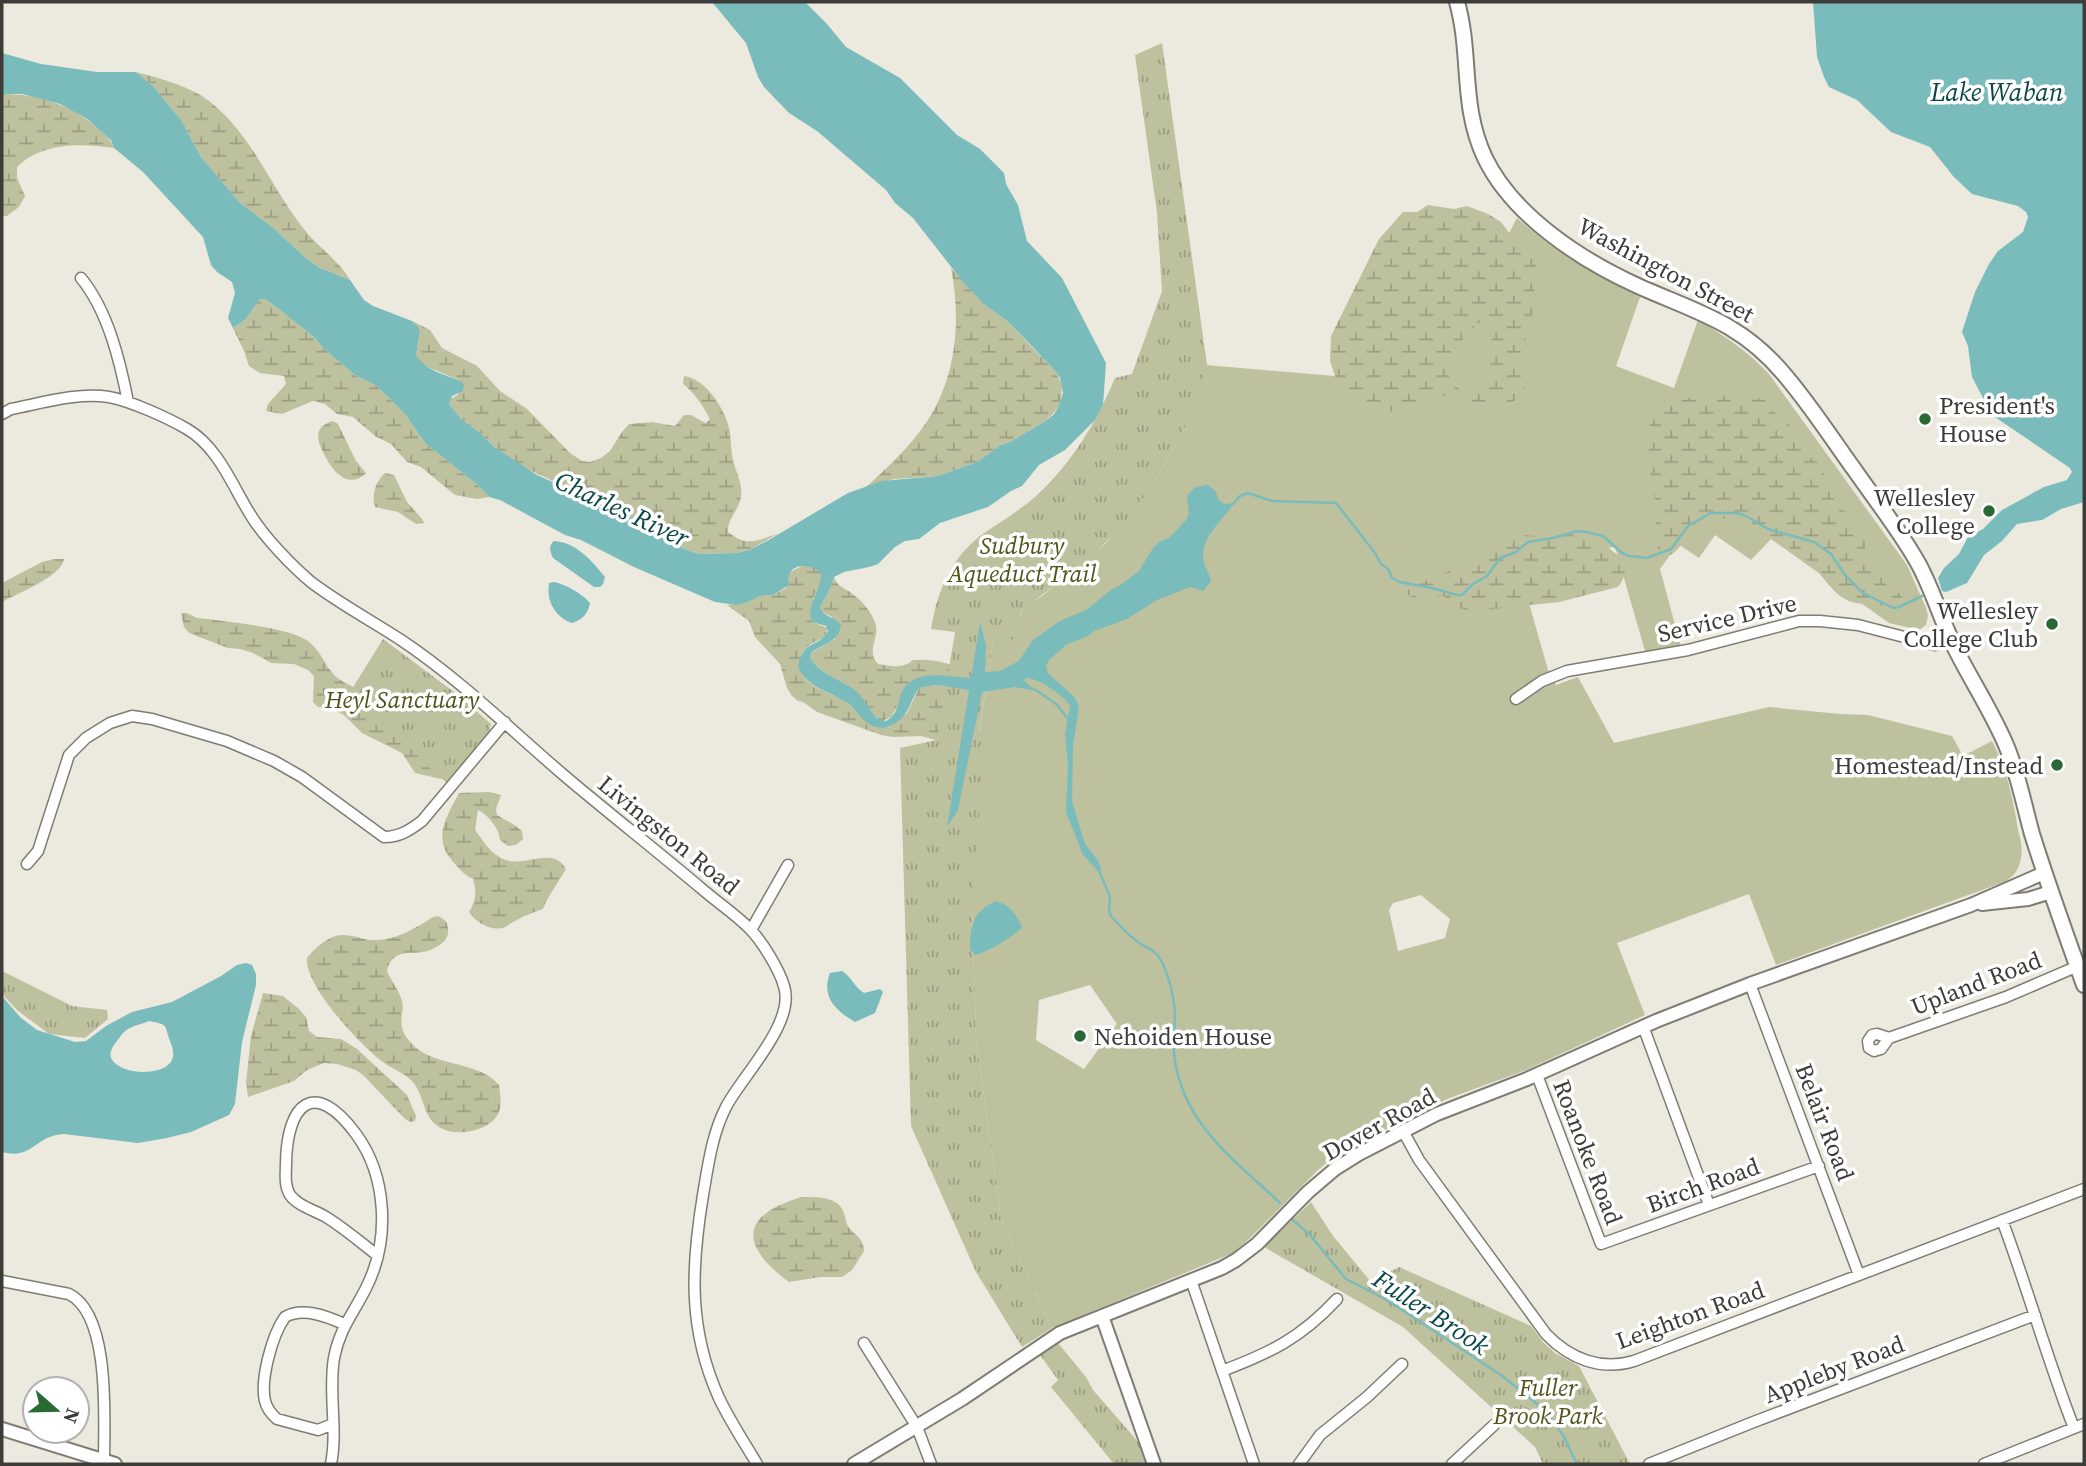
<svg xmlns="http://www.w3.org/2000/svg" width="2086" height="1466" font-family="'Source Serif 4',serif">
	<defs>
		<pattern id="wetland-marsh" width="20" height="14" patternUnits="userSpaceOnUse" patternTransform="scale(1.75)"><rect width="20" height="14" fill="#bec19e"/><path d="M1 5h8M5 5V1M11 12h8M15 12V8" fill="none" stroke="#9c9e82"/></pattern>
		<pattern id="park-tufts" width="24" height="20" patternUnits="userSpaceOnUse" patternTransform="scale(1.75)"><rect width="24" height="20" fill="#bec19e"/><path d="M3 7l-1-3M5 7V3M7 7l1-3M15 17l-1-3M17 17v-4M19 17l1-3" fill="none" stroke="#9c9e82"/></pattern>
	</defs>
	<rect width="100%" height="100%" fill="#ece9df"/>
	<path fill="#bec19e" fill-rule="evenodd" d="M1517,218C1556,253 1593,274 1640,297L1616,366L1674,388L1698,320C1725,336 1747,351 1769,374L1907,565L1926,608L1928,616L1926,625L1919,630L1889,623L1771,539L1751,560L1715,535L1699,558L1678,544L1660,569L1681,647L1645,651L1615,547L1517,561L1548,670L1556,685L1578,677L1614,743L1769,707L1840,714L1868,715L1952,736L1963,756L1992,741C2007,769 2013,799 2018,830C2020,838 2023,848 2021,857C2020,868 2014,877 2004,882L1776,965L1749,894L1617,943L1645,1015L1526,1070L1447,1099L1339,1153L1319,1169L1249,1239L1233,1253L1052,1328L1001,1219L976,1037L972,905L979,733L994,639L1018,620L1023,609L1029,604L1042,596L1105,544L1138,506L1164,466L1185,427L1206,365L1428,384ZM1421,895L1450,919L1445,938L1398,951L1389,910L1393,903ZM1090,985L1117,1024L1084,1069L1036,1040L1039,1000Z"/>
	<path fill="url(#wetland-marsh)" fill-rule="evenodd" d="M136,72C158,78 182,84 202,96C248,126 270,186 303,228C317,247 338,259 350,280L320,268L308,260L271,226L240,203L201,157L181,120L154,87Z
		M2,94C36,94 70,104 96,127C104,133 110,138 114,148C82,143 42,142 17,167V178L25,196L19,207L7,216H2Z
		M1428,205L1454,209L1467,206L1488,214L1501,222L1510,234L1530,247L1535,253L1538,262L1532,276L1536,299L1523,350L1526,384L1525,392L1514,401L1498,406L1474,403L1437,394L1425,395L1405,409L1395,412L1371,408L1348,394L1337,382L1330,361L1331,336L1379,239L1403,212H1417ZM1479,323L1488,327L1495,351L1483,384L1473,390H1461L1454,385L1448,374C1462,354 1453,342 1479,323Z
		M951,268L986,306L1006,320L1056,372L1062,385L1061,400L1058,408L1047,420L1010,442L1001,445L977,462L938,476L894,479L865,488C887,468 911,446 928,420C957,375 961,319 951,268Z
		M260,299L267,300L313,336L324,349L355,375L377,386L405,414L425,443L480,487L489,497L477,499L455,495L421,467L407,462L391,444L375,436L353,417L337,414L325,404L313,401L282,414L266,411L268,404L286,384L284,376L260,373L249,366L244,351L233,328L245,320Z
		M412,321L430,330L442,348L477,366L500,391L527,409L570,453L582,461L590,462L601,458L610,451L622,432L629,424L652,422L675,426L684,415H691L705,423L710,420C707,410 691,389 683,384L684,376C706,378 727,412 730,432C731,442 731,451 733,460C736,472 743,484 741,497C739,510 727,519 728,532C747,548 759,540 779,533L749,550L737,553L699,554L687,550L670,542L629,516L523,467L493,446L479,432L461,419L449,404L450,399L458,395L461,381L428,367L420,362L416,355L420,332Z
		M1713,395C1731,397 1749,395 1766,400L1773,411L1789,424L1798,444L1809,456L1821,465L1834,500L1861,528L1862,533L1865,537V550L1868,561L1880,571L1888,588L1892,592H1898L1904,600L1902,605C1890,607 1860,605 1849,601C1832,594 1823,575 1810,563C1797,551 1743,515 1726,518C1713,520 1698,529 1688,538C1680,545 1674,556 1663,558L1659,555L1655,536L1656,517L1654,491L1648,464L1650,423C1672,401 1682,397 1713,395Z
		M333,421L338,424L356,461L366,473C349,490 333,472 325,456C317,441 312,427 333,421Z
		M385,473L394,475L407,502L422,519L424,523L416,524L398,512L375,507C371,495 376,481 385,473Z
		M1574,533C1596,540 1642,557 1618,587L1559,602L1493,609L1477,614L1460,608L1443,596L1414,598L1396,588L1410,587L1470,563L1522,535L1549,537Z
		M54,559H64C61,577 18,593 2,602V583L42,562Z
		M804,565L817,568L822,573L821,584L813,598L812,622L828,628L825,636C819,641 812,642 806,648C802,652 800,656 800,662C800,685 825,691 843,700C851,705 856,713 863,718C869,723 882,724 889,727L907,713L919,688L937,685L960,689L939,741L921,736L893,737L881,735L817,712L803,702L798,701L792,696L787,688L780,664L755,637L749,621L727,605L748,602L760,596L773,595L786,588L788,573Z
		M834,577C838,588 846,588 854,595C863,602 871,612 875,622C881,637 865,650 878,664C888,666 898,668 907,664C915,660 908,660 918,660C933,659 949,664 963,668L957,678L932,675L898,705L891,717L882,721C870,715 866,701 856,692C842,679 821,675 810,658L811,653L835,639L832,617L821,611L820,607L830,589Z
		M181,613H187L197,618C223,621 288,627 308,641C319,649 323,661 331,671C337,680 348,684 357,689L444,774L441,779L415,773L402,753L362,733L344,715L330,708L318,707L313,702L314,676L308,670L294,664L271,663L253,653L240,649L228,648L189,633L184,627Z
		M489,792L501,795L496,809L497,815C506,821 515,824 522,831L523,839L516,845L508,846L500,840C500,829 487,814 478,810L475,830C482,839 488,850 498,856C521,873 551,843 566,869C558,883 549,894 543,909C535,912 525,915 517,920C512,922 508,926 503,928C490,931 475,922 469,912C476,901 477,892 473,879C466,876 461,871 456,865C431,840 445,820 459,793Z
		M438,916C444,919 447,921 448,928C449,934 447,939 442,943C423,959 408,948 395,957C390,961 388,966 387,971C391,981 399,990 402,1001C405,1013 396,1022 407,1038C428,1069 476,1058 499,1085C500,1094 502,1103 499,1112C492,1130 459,1137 443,1129C422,1120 425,1095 412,1081C403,1072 390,1068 380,1060C359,1043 304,985 307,958C315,948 329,935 343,935C354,935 365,941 376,940C396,940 416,928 433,917Z
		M263,993L283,996L299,1009L306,1017L309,1031L317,1037L341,1039L357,1049L407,1095L416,1116L415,1121L410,1122L405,1119L364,1076L356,1070L337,1064L324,1063L307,1070L294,1081L248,1097L246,1083L251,1036Z
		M802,1197C815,1197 837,1196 843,1211C846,1217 845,1222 849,1228C856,1236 864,1239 864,1251L852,1270L842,1277H820L789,1282C739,1245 740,1215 802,1197Z"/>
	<path fill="url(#park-tufts)" d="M1162,43L1207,365L1185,427L1164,466L1138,506L1123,525L1085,563L1023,609L1020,614L1015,638L1007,642L994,639L979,732H986L972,905L976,1037L1001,1219L1052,1328L1022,1347L976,1272L911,1126L900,748L937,740L955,632L931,629C938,588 952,555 987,531C1004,520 1020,510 1035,497C1072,463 1096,423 1115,378L1132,374L1162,291L1157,213L1135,55Z
		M383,639L458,695L491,724L489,732L447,783L424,763L408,744L401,738L378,727L367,714L347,697Z
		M2,971L72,1006L107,1010L108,1019L85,1038L49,1034L17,1010L2,994Z
		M1311,1202L1333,1236L1371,1282L1399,1267L1531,1326L1543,1342L1555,1353L1579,1366L1630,1464H1543L1535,1447L1403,1327L1264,1247Z
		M1058,1343L1086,1377L1093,1390L1134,1437L1139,1444L1146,1464H1114L1051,1387L1058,1380L1040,1355Z"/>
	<path fill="#7abbbb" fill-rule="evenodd" d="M712,2H805L827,24L846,47L900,78L957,135L980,149L1004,173L1006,184L1018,205L1027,241L1062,278L1106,363L1103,405L1095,420L1065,450L1039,465L1022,486L1011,491L988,507L940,523L919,539L905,541L895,547L878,564L869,567L844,572L834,577L830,589L820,607C822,616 835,617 841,625C837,644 825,642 811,653L810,658C821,675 841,679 856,691C865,699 869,710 877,718L886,721C896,715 897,708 900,698C908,666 947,677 971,678L980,622L986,645L985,672L1000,671L1019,661L1033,640L1060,621L1086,610L1111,590L1119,586L1139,571L1153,548L1159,542L1170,537L1186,520L1189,513L1187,496L1195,487L1208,485L1216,492L1218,499L1224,504L1234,503C1222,522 1196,540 1205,566C1207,571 1210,576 1211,581L1203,591L1190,587L1157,600L1127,619L1094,631L1088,636L1066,645L1049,660L1046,666L1048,673L1075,698L1079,707L1073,746L1072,801L1085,844L1097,859L1101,868L1100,873L1083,855L1066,812L1068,765L1065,734L1070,706C1064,695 1037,677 1025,678V682L1037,691L1015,687L982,692L958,810L947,827L969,690L937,685L919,688C909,702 910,717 890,726C884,729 875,728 869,724C860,719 855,708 846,702C828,691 808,688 798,667C803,638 818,649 828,631L826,626L812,622C805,603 822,591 821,573C808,561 784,564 789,585L773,595L760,596L748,602L737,605L715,602L634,567L581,540L565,535L500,500L489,497L480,487L425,443L405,414L377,386L355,375L324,349L313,336L267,300L260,299L245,320L233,328L228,318L235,293L232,282L217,272L211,265L203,237L143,172L114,148L111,140L87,119L60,104L22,94H2V53L41,64L97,72H136L154,87L181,120L201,157L240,203L271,226L308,260L320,268L350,280L364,300L373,306L412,321L418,327L420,332L416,355C425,370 445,375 461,381L464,385L463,391L452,396L449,404L461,419L479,432L493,446L537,475L629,516L670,542L687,550L699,554L737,553L749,550L767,541L848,493L882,481L938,476L977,462L1001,445L1010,442L1047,420L1054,414L1058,408L1063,393L1060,378L1056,372L1028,342L1006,320L986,306L963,282L913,218L895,203L886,190L817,131L789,113L764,87L758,77L746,43Z
		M1813,2H2084V502L2061,509L2042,520L2017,524L2002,541L1984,555L1967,583L1946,592L1942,591L1938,578L1944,568L1959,554L1968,537L1983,529L2002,510L2044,487L2067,480L2072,472L2070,468L1992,415L1972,377L1968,346L1962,332L1975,292L1989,264L1998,251L2023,232L2028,217L2026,212L2018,206L1972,194L1953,176L1930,147L1891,132L1857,100L1829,87L1824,77L1817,57Z
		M554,541C576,542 592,561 605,577L603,584L600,587H594L553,558C550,551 548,546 554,541Z
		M554,582C567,585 581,593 590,603C588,614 583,619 572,623C555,617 546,601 549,583Z
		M996,901C1010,905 1016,914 1022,927C1017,935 984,954 975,955L970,950C970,926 973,911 996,901Z
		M246,963L252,965L256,974V985L242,1042L235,1104L229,1115L191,1132L167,1138L138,1143L64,1134C33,1136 34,1160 2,1152V996L20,1017L37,1030L75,1042L86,1041L106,1026L132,1012L172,1002L221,976L237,965ZM149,1021C169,1025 164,1024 170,1041C172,1046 174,1051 173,1057C169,1074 138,1074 125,1069C109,1062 106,1054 117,1041C120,1037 124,1031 128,1029C134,1025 143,1024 149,1021Z
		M842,971C852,977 854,987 864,993L880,989L883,992L875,1013L855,1022C835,1010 821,997 830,973Z"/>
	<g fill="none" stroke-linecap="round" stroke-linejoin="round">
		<path stroke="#7abbbb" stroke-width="2.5" d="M1233,504L1240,496L1248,493L1272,501L1336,503L1375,553L1381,564L1388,569L1392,578L1399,582L1432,588L1457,595H1462L1473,584L1487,576L1500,558L1516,552L1528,542L1553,538L1577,531L1586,532L1603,536L1622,553L1629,556L1647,558L1671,549L1688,526L1711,513H1737L1746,516L1768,529L1814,542L1831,554L1845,575L1863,593L1893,608L1899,607L1922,596
			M1036,690L1056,704L1069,720
			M1099,871L1110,897L1109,911L1111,916C1119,925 1128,935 1138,942C1144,947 1155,950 1159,957C1168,970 1174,998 1175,1013C1175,1029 1172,1045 1175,1061C1185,1126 1236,1161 1280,1203
			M1292,1219L1310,1235L1346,1279L1387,1300L1501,1375L1530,1398L1548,1414L1563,1435L1577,1464"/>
		<defs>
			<path id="street" d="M81,278C108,311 120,361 128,402
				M2,414L11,409C42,403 78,392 109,397C131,401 168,418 187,429C218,447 232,485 250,514C263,536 292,566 311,582C340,604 372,621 401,640C461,680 512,731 566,777C611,815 657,851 702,889C717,902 735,914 749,928C762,941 779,969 784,986C796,1023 742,1076 726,1107C712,1134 708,1166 703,1195C691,1268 688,1329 719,1398C730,1421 744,1442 757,1464
				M1516,699L1542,681L1567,671L1688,650L1799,621H1820L1858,625L1935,645L1952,641
				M27,864L38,851L69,755L86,738L110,723L132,716L152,719L227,741L274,761L302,777L384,837C400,837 410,830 422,821L505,722
				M751,930L788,865
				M1750,984L1859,1275
				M1643,1026L1709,1205
				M1877,1034L1889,1038L1881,1049L1874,1051L1869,1048L1868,1041L1872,1035Z
				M1889,1038L2006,997L2078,966
				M1537,1075L1601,1244L1819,1166
				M1403,1131L1419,1160L1546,1334C1570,1359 1601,1371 1634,1361L2084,1189
				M2002,1220C2028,1289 2047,1359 2074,1428
				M1191,1280L1254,1464
				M2,1281L69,1294C111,1315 104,1420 104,1461
				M864,1343L917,1427L931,1464
				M1222,1371C1270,1353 1301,1338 1337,1299
				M333,1424L318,1430L277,1419C271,1414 267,1409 265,1401C260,1380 272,1335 285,1317C303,1307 326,1316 344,1324
				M331,1464C338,1429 328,1393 334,1358C340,1327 354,1313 367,1286C390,1239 387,1176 356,1134C314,1077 287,1104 286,1163C286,1174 284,1185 290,1195C298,1206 314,1210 326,1217C344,1228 360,1242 377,1255
				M1299,1464L1320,1435L1367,1397L1402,1364
				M1452,1464L1494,1425
				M1649,1464L1751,1423L2035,1315
				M1984,1464L2084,1424"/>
			<path id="secondary" d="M1982,904L2028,899L2051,892
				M1102,1316L1154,1464
				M2,1429L115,1464
				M854,1464L962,1399L1060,1333L1222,1268L1236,1260L1257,1244L1308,1192L1335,1169L1359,1154L1437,1114L1527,1079L1656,1021L1750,984L1971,905L2044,873"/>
			<path id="primary" d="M1457,2C1472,56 1460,105 1485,158C1513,216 1581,260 1638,286C1696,312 1740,322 1783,373C1810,404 1832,439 1856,472C1877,502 1900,531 1918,563C1933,590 1941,620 1955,648C1971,680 1992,712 2006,745C2018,773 2024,805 2032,834C2048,885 2066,935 2084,985"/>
		</defs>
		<use href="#street" stroke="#7f7d73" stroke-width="13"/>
		<use href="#secondary" stroke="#7f7d73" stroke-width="16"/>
		<use href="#primary" stroke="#7f7d73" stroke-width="18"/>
		<use href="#street" stroke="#fff" stroke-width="10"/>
		<use href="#secondary" stroke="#fff" stroke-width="12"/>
		<use href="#primary" stroke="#fff" stroke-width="14"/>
	</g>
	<g fill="#296a34" stroke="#fff" stroke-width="2.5">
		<circle cx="1925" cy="419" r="7"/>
		<circle cx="1989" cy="511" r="7"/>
		<circle cx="2052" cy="624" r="7"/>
		<circle cx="2057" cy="765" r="7"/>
		<circle cx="1080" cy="1036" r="7"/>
	</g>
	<g text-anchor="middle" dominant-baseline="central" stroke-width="7" stroke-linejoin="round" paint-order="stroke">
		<g font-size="24" fill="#3d3c38" stroke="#fff">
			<text transform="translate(1666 270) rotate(28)">Washington Street</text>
			<text transform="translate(1727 618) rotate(-13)">Service Drive</text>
			<text transform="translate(669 835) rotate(39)">Livingston Road</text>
			<text transform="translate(1976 983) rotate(-21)">Upland Road</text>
			<text transform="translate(1825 1122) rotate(69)">Belair Road</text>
			<text transform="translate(1379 1124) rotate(-29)">Dover Road</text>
			<text transform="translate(1588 1152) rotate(69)">Roanoke Road</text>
			<text transform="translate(1703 1185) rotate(-20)">Birch Road</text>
			<text transform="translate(1690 1315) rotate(-20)">Leighton Road</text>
			<text transform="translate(1834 1369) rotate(-21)">Appleby Road</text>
		</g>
		<g font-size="24" fill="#3d3c38" stroke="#fff" text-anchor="end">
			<text x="1939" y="405" text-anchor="start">President's<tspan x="1939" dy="28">House</tspan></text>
			<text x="1975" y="497">Wellesley<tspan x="1975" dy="28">College</tspan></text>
			<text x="2038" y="610">Wellesley<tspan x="2038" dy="28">College Club</tspan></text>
			<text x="2043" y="765">Homestead/Instead</text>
			<text x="1094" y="1036" text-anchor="start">Nehoiden House</text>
		</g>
		<g font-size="24" font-style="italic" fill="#52531b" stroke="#fff">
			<text x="1022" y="545">Sudbury<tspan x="1022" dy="28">Aqueduct Trail</tspan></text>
			<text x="402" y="699">Heyl Sanctuary</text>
			<text x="1548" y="1387">Fuller<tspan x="1548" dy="28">Brook Park</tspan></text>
		</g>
		<g font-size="26" font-style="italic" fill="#0a4748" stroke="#fff">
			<text x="1997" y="92">Lake Waban</text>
			<text transform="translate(622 509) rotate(25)">Charles River</text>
			<text transform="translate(1431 1312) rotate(33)">Fuller Brook</text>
		</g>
	</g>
	<rect width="2086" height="1466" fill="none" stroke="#3d3c38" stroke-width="7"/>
	<g transform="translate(56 1410) rotate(110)"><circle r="33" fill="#ffffff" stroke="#b1b1af" stroke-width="2"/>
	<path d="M0-5L12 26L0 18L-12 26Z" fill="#296a34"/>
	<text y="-10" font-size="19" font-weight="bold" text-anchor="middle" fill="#3d3c38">N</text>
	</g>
</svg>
